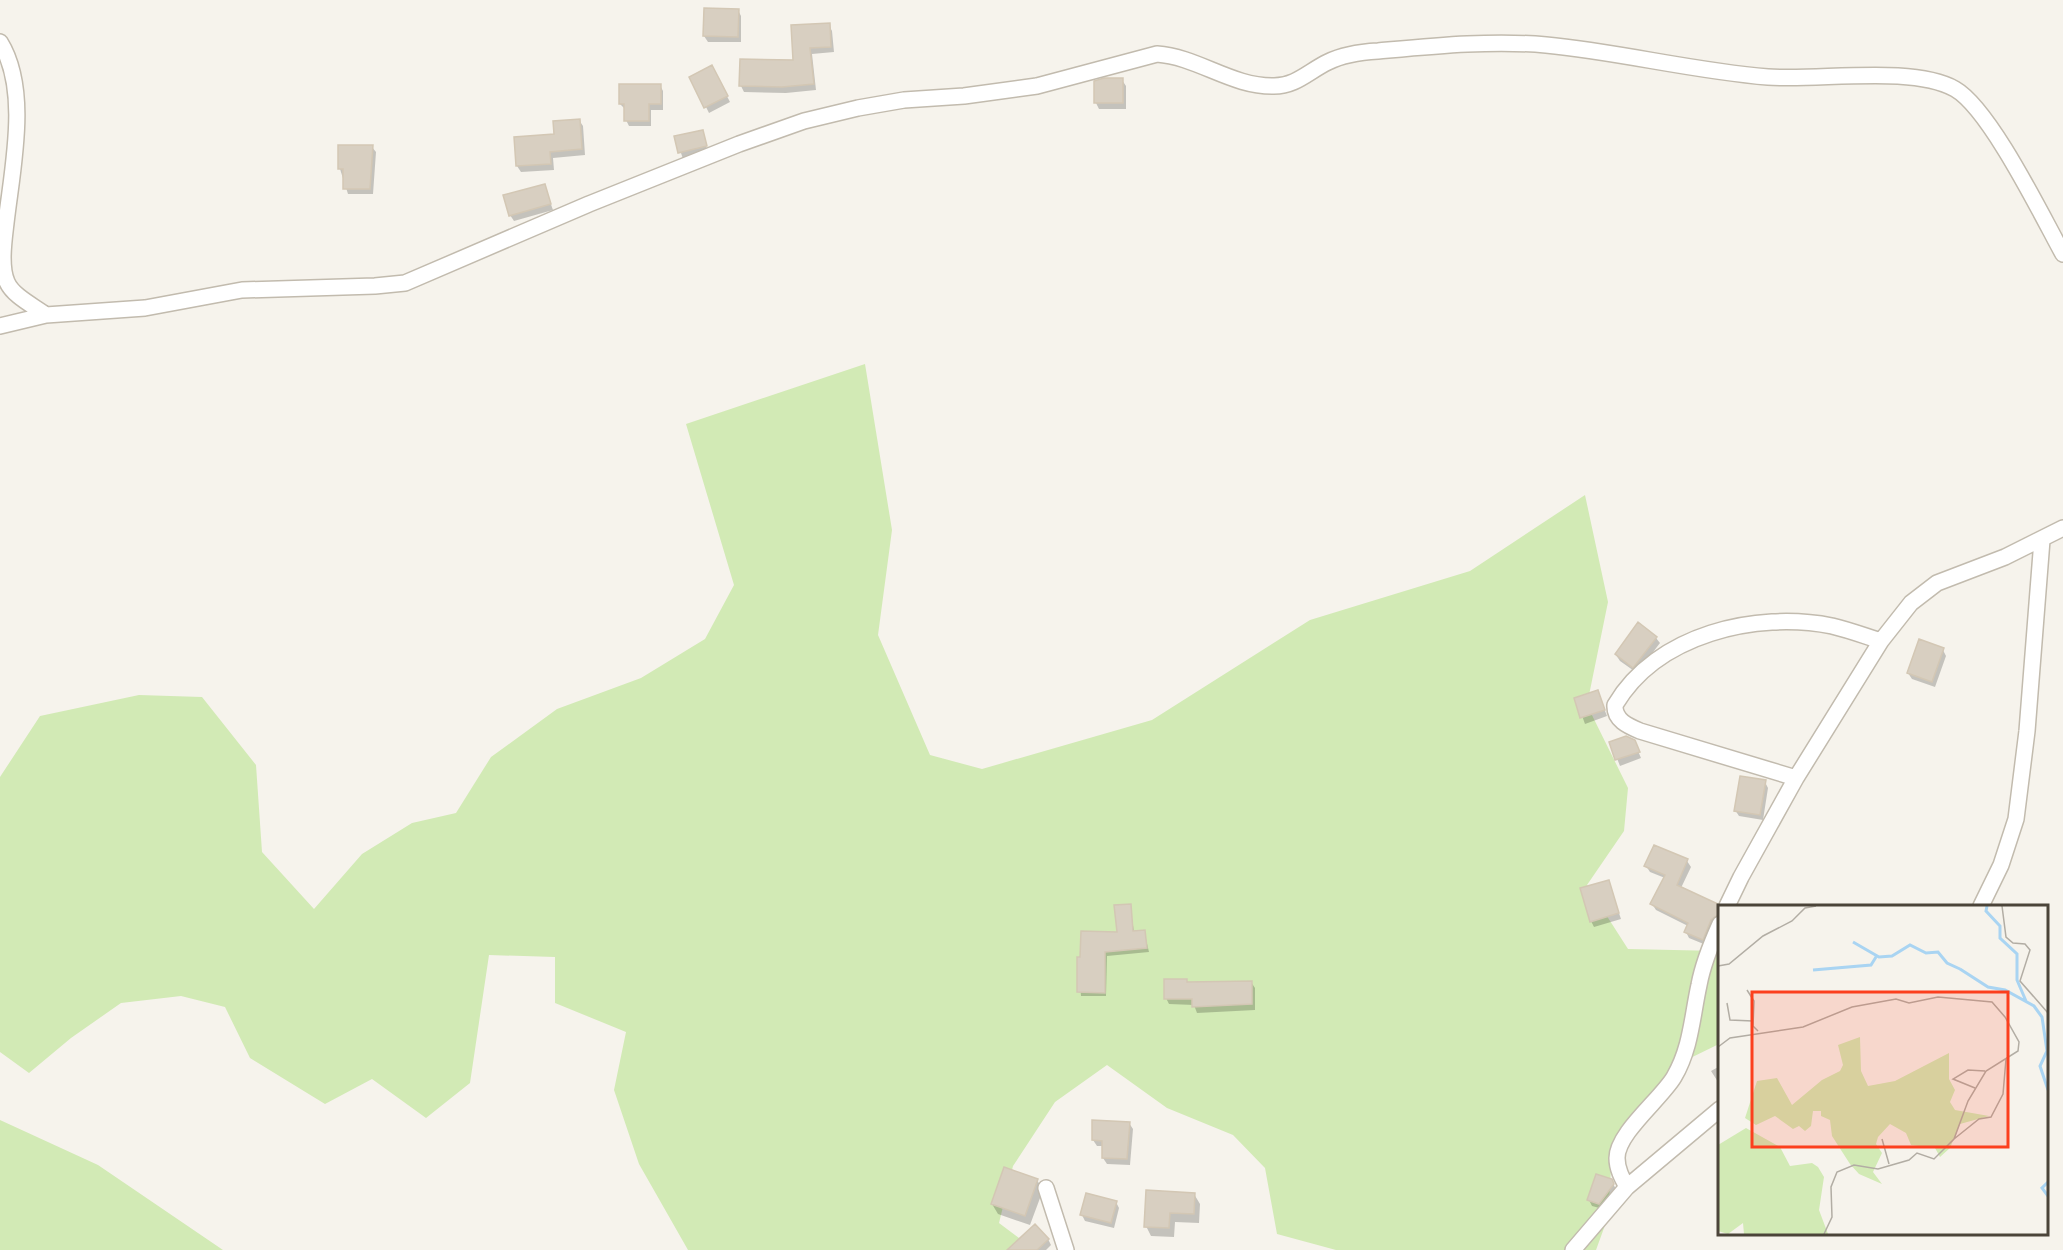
<svg xmlns="http://www.w3.org/2000/svg" width="2063" height="1250" font-family="Mulish,sans-serif">
	<rect width="100%" height="100%" fill="#f6f3ec"/>
	<path fill="#d2eab5" d="M865,364L892,530L878,635L930,755L982,769L1152,720L1310,620L1470,571L1585,495L1608,602L1587,705L1628,788L1624,831L1587,885L1628,949L1719,951V1044L1672,1067L1612,1153L1608,1217L1596,1250H1336L1277,1234L1265,1168L1233,1135L1167,1108L1107,1065L1055,1102L1013,1166L999,1223L1035,1250H688L639,1164L614,1090L626,1032L555,1003V957L489,955L470,1083L426,1118L372,1079L325,1104L250,1058L225,1007L181,996L121,1003L71,1038L29,1073L0,1052V777L40,716L139,695L202,697L256,765L262,852L314,909L362,854L412,823L456,813L491,757L557,709L641,678L705,639L734,585L686,424Z
		M0,1120L98,1165L223,1250H0Z"/>
	<path fill="#0003" d="M738,10L741,16V42H708L704,36Z
		M829,25L832,31L834,52L812,54L816,90L786,93L744,92L741,86L794,62Z
		M715,73L730,102L709,113L691,77Z
		M1122,80L1126,86V109H1099L1096,103Z
		M620,85H660L663,91V110H651V126H629L626,120V110L620,104Z
		M579,120L583,126L585,155L553,158L554,170L521,172L517,166Z
		M702,131L708,153L683,159L676,138Z
		M372,147L376,152L373,194H348L340,169Z
		M544,185L553,210L514,221L510,215Z
		M1656,638L1660,643L1637,673L1620,661L1616,655Z
		M1943,650L1946,656L1935,687L1912,679L1908,673Z
		M1600,698L1607,716L1585,724L1576,699Z
		M1611,743L1635,744L1641,758L1620,766Z
		M1765,782L1768,788L1763,820L1739,816L1735,810Z
		M1687,861L1691,867L1681,888L1717,905L1720,910V922L1706,945L1689,938L1686,932L1688,926L1656,910L1652,904L1665,878L1650,872L1646,866Z
		M1608,881L1621,919L1594,927L1591,921Z
		M1130,905L1134,932L1144,931L1149,952L1107,956L1106,996H1081L1078,959L1118,934Z
		M1186,981L1188,983L1251,982L1255,988V1010L1197,1013L1194,1005L1169,1004L1166,998Z
		M1720,1066V1085L1711,1071Z
		M1129,1123L1133,1129L1130,1165L1107,1164L1103,1158L1104,1146H1097L1093,1140Z
		M1037,1180L1043,1190L1030,1225L998,1214L992,1204Z
		M1611,1180L1617,1191L1603,1209L1592,1206L1589,1200Z
		M1194,1194L1200,1204L1199,1223L1175,1222L1174,1237L1151,1236L1146,1226Z
		M1116,1202L1119,1208L1114,1228L1085,1221L1082,1215Z
		M1048,1239L1051,1245L1046,1250H1019Z"/>
	<path fill="#d8cfc1" stroke="#d3c7b4" stroke-width="1.5" d="M704,8L739,9L738,37L703,36Z
		M830,23L831,47L810,48L814,84L782,87L739,86L740,59L793,60L791,25Z
		M712,65L728,96L704,108L689,77Z
		M1104,78H1123V103H1094V81Z
		M619,84H661V104H649V121H624V104H619Z
		M580,119L582,149L550,152L551,164L516,166L514,137L554,134L553,121Z
		M703,130L707,146L678,153L674,136Z
		M338,145H373L370,189H343V169H338Z
		M545,184L551,204L509,216L503,195Z
		M1638,622L1657,637L1633,668L1615,654Z
		M1919,639L1944,648L1932,682L1907,673Z
		M1598,690L1605,710L1580,718L1574,698Z
		M1626,736L1635,740L1640,752L1615,760L1609,742Z
		M1740,776L1766,780L1760,815L1734,811Z
		M1654,845L1688,859L1677,885L1718,904L1719,914L1711,920L1703,940L1684,932L1688,923L1650,904L1665,875L1644,866Z
		M1609,880L1619,913L1590,922L1580,888Z
		M1131,904L1133,931L1145,930L1147,948L1105,952V993L1077,992V957H1080L1081,931L1117,932L1114,905Z
		M1164,979H1187V982L1252,981V1004L1192,1007V999H1164Z
		M1092,1120L1130,1122L1127,1159L1102,1158V1141L1092,1140Z
		M1004,1167L1038,1179L1025,1216L991,1204Z
		M1596,1174L1612,1179L1614,1184L1599,1204L1587,1200Z
		M1146,1190L1195,1193L1194,1214L1170,1213L1169,1228L1144,1227Z
		M1086,1193L1117,1201L1111,1223L1080,1215Z
		M1035,1224L1049,1239L1037,1250H1007Z"/>
	<g fill="none" stroke-linecap="round" stroke-linejoin="round">
		<defs>
			<path id="minor" d="M0,42C30,90 12,169 6,223C4,240 0,266 7,282C13,296 34,306 46,315
				M0,326L46,315L145,308L242,290L375,286L405,283L589,204L739,144L804,121L858,108L904,100L964,96L1037,86L1157,54C1198,57 1232,87 1274,86C1296,86 1309,71 1328,62C1344,54 1361,52 1378,51C1433,46 1491,40 1546,45C1620,52 1693,71 1768,77C1819,81 1912,65 1955,89C1990,109 2042,216 2063,254
				M1796,778L1640,731C1628,726 1614,720 1615,705C1657,634 1756,611 1832,626C1849,630 1865,636 1881,641
				M1727,906L1741,877L1796,778L1881,641L1911,603L1937,583L2005,557L2063,528
				M1981,906L2001,865L2016,819L2027,731L2042,540
				M1627,1187L1720,1109
				M1046,1188L1066,1250
				M1573,1250L1627,1187C1622,1178 1617,1169 1617,1158C1617,1133 1661,1099 1674,1077C1691,1048 1692,1017 1699,985C1703,963 1711,944 1720,924"/>
		</defs>
		<use href="#minor" stroke="#c2bbae" stroke-width="18"/>
		<use href="#minor" stroke="#fff" stroke-width="15"/>
	</g>
	<g transform="translate(1718 905)">
		<rect width="330" height="330" fill="#f6f3ec"/>
		<path d="M142,132L143,166L150,181L177,176L231,148V174L237,185L232,197L237,205L271,211L242,219L232,243L222,252L217,243L193,240L188,228L172,219L160,232L158,239L164,248L155,267L164,279L141,269L132,259L114,231L112,215L103,211V206H95L93,221L87,226L81,221L75,224L57,211L38,220L27,213L39,176L59,173L74,200L104,175L122,166L125,160L120,140ZM28,223L62,242L72,261L94,258L100,262L106,272L101,305L110,329H26L25,318L10,329L0,326V240Z" fill="#d2eab5"/>
		<path fill="none" stroke="#a9d4f2" stroke-width="3" d="M269,1L268,6L282,21V33L299,49V75L308,96M135,37L161,52L174,51L192,40L208,48L220,47L229,58L242,64M242,64L270,82L287,85L316,101L324,112L329,146L322,161L330,185M95,65L153,60L158,52M330,277L324,283L330,291"/>
		<path fill="none" stroke="#b2ada4" stroke-width="1.5" d="M284,1L288,32L295,38L307,39L312,45L302,76L330,108M0,61L11,59L45,31L74,16L87,3L98,1M29,85L36,96L35,121L40,126M9,98L12,115L35,116M0,142L12,133L85,122L134,102L178,94L191,98L220,92L274,97L287,112L301,137L300,146L268,166L250,196L236,234L216,254L199,248L191,255L160,264L136,260L119,267L113,282L114,312L106,329M257,183L235,174L250,165L267,166M164,234L171,259M236,234L261,214L273,212L285,189L288,154"/>
		<path fill="#fc3f1d" fill-opacity="0.15" stroke="#fc3f1d" stroke-width="3" d="M34,87H290V242H34Z"/>
		<rect width="330" height="330" fill="none" stroke="#4b4439" stroke-width="3"/>
	</g>
</svg>
